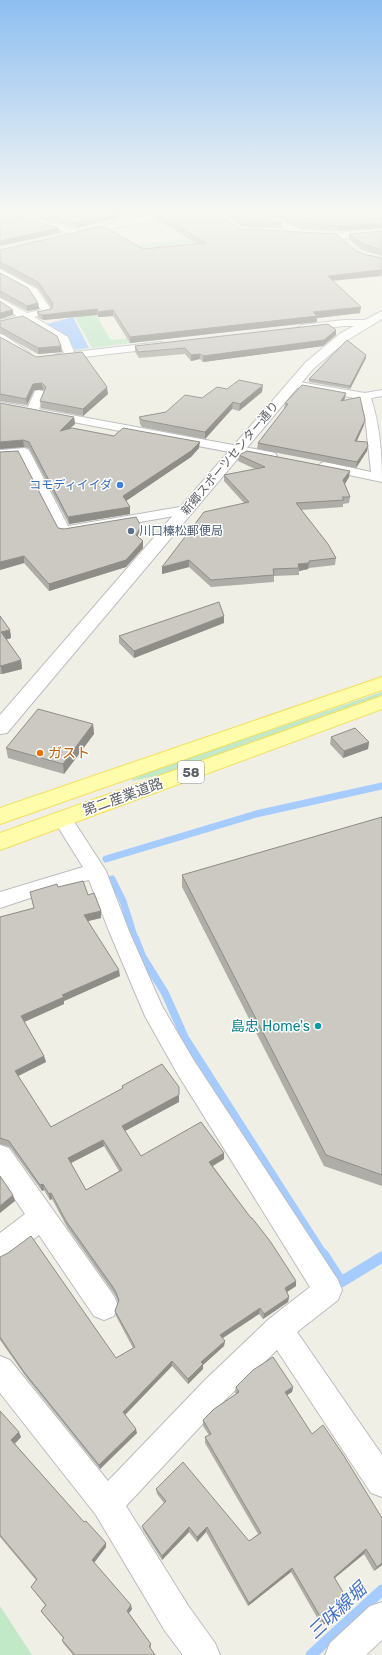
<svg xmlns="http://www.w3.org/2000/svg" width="382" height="1655" font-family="Rubik,'Noto Sans JP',sans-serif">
	<rect width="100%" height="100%" fill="#f0efe5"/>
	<path fill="#c1e8c7" d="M209,234L274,236L60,257L111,340L176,334L180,337L92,348L42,257C97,248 154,244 209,234Z
		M382,692V695L197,762L160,775L132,781V779L165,766Z
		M0,1606L32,1655H0Z"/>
	<path fill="#a6ccff" d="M73,317L89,348L75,350L70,341L43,325Z"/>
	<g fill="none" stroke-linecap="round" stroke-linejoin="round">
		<path stroke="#a6ccff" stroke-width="7" d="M106,859L256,814L382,786
			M112,879L123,901L135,939"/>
		<path stroke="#a6ccff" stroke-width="8" d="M135,938L142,956L165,993L185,1038L324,1255"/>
		<path stroke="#a6ccff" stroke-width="11" d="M323,1254L341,1282L382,1257
			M311,1655L382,1590"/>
		<defs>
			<path id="street" d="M30,210H40L29,217L79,231L174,210H190L186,212L79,236L19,220L18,218Z
				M271,210H291L290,212L271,215L303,231L304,233L303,235H297L262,217L226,224L222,221L226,218L259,214Z
				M382,229V235L338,239L334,236L338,233Z
				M0,269L37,289L52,311L51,313L34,317L68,337L74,352L161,342L166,345L161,348L58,360L54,359L53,357L54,355L64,353L59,341L24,320L0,326V320L17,316L0,305V298L27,313L41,310L30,293L0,276Z
				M344,320H367L372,323L367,326H344L302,331L297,328L302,325Z
				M0,334L4,335L30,353L25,356L21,355L0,342Z
				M293,381L365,393L382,390V396L371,398C380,426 382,453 382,482L321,469L319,466L321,463L325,462L371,472L365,416L360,399L289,386L287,384L289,382Z
				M39,390L43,391L45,393L39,409L271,452L275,453L277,456L275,459L271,460L0,408V402L28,407L35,391Z
				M24,448L28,449L30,452L68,526L186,506L191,507L193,510L191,513L186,514L64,535L59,534L20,456L0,458V450Z
				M62,812L69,814L106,871L129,931L162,1006L193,1059L338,1280L342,1290L338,1300L297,1332L382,1455V1497L371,1493L277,1350L225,1400L126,1506L189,1607L215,1643L220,1655H183L165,1631L96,1515L0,1393V1356L10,1360L108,1481L205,1380L269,1319L310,1287L177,1073L145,1016L109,931L89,880L75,883L0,908V892L83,867L53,819L55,814Z
				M0,1145L9,1148L114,1296L118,1306L114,1316L104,1320L94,1316L39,1235L9,1258L0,1262V1233L25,1214L0,1177Z
				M382,1602V1640L366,1655H325L330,1643L370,1606Z"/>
			<path id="secondary" d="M382,311V319L349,339L314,368L7,733L0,734V715L306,362L341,333Z"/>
			<path id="primary" d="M382,677V690L0,824V808Z
				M382,696V709L0,850V833Z"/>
		</defs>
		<use href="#street" stroke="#babcc1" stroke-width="2"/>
		<use href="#secondary" stroke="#bbbdc3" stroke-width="2"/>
		<use href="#primary" stroke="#f5df59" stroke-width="2"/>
		<use href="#street" fill="#fff" fill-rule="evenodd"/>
		<use href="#secondary" fill="#fff" fill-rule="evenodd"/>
		<use href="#primary" fill="#fffdab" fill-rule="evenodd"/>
	</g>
	<path fill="#afada7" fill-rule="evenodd" d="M34,210H165L148,214L143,211L76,228L33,216L32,211Z
		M216,210H262L260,211L282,223V228L243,227Z
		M382,210L338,231L300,229L276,216V211Z
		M157,214L241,229L356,251L367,255L382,258V277L380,276L333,281L360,313L317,318V322L130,343L113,316L98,317L97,315L43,320L38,318L37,312L51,309V307L38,288L0,268V250L143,249L198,244L157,220Z
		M382,231V256L362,250L349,239V234Z
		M0,273L38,303L39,309L27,311L0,297Z
		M0,321L62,352L38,354L0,333Z
		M336,335L323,346L203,362L200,359L191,361L185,354L139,358L135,352V346Z
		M0,337L36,357L108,394L83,416L41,408L40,401L44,391L43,390H34L27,405L0,401Z
		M366,355V358L350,389L309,382V379Z
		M227,389L262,392L239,411L232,409L205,439L142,427L140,424L139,417L166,412Z
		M345,398L344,401L364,425L357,441L368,446L367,451L356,468L257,449L258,443L285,409H284L285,403Z
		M74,417L75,424L69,429L114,436L199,448L191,457L126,501L130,514L69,524L29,448L24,447L0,449Z
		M239,455L349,477L345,484L350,497L349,503L343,504V507L301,510L336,558L335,565L309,568L308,569L299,571V575L274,576V582L211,587L189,567L162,574L244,503L224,481V475L255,469L238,461Z
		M141,526V533L139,537L143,541V548L126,567L49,591L24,563L0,570L58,528L64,529Z
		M0,616L10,630L11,638L6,639L21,660L22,669L2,674H0Z
		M224,623L134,658L119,643V636Z
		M93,724L94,734L64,774L8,758L6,748Z
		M331,737L369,742L368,749L343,758L330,744Z
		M382,817V1186L324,1166L182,887V875Z
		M58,887L88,895L101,918L88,921L120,976L64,1001V1004L24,1022L44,1056L46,1062L18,1076L51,1127L122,1089V1086L179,1087V1102L125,1131L141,1156L224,1159L213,1166L296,1281V1286L287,1292L289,1297L288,1302L263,1319L259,1314L222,1338L225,1341L224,1346L203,1365V1369L188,1384L172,1366L125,1415L137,1433L100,1469L26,1377L0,1340V1257L116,1358L133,1348L116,1316L115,1311L118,1302L115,1295L67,1227L52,1199L50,1200L44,1190L42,1191L10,1147L0,1144V917L34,908L30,892ZM104,1146L119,1171L86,1190L71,1163Z
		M236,1387H293L292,1392L287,1395L382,1565L374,1571L364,1554L335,1578L348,1605L322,1626L291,1572L248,1606L206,1532L197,1542L189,1532L162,1560L143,1530L142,1526L164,1503L157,1494L156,1489L249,1541L258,1534L205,1443V1437L209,1435L203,1426V1420L236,1394L235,1392Z
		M0,1411L21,1437L15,1444L84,1522L106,1543V1547L94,1563L132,1609L129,1613L151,1644V1648H150L155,1655H73L63,1643L62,1640L63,1638L43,1614L41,1611L45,1605L33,1590L31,1587L36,1580L0,1537Z"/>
	<path fill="#8e8d88" d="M19,210H27L17,217V212Z
		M127,210H143V211L76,228V223Z
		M147,210H165L148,214Z
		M382,223V228L338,231V226Z
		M59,228L60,233L0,246V241Z
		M381,270L380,276L327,281L328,276Z
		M38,303L39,309L27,311V306Z
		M361,307L360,313L317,318V322L130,343V337L313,312Z
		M97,309V315L43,320L42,315Z
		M13,310V315L0,319V313Z
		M113,310V316L98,317V312Z
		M336,330V335L323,346L203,362V356Z
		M61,346L62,352L38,354V348Z
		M200,354V359L191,361V355Z
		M366,355V358L350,389V386Z
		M42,383L43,390H34L27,405L26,399L33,384Z
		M263,385L262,392L239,411L240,404Z
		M107,387L108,394L83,416V409Z
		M346,393L345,398L341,406V401Z
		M233,402L232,409L205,439V432Z
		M74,417L75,424L60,437V431Z
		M365,420L364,425L354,446L355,441Z
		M23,440L24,447L0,449V442Z
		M200,442L199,448L191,457L123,503V496Z
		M368,446L367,451L356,468L357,462Z
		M350,471L349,477L343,487V480Z
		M130,507V514L69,524L68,517Z
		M141,526V533L136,542V535Z
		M143,541V548L126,567L49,591V584Z
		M24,556V563L0,570V562Z
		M189,560V567L162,574V567Z
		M309,563L308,569L299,571V568L298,564Z
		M224,616V623L134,658V651Z
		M10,630L11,638L3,641L1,632Z
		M21,660L22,669L2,674L1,666Z
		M93,724L94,734L64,774L63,764Z
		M369,742L368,749L343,758L344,751Z
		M101,911V918L84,922V915Z
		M119,970L120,976L64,1001V1004L22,1023L21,1016L62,995Z
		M44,1056L46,1062L16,1077L15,1071Z
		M179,1095V1102L123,1132L122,1126Z
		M103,1140L104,1146L69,1164L68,1158Z
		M224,1153V1159L209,1168V1162Z
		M43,1184L44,1190L42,1191L40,1185Z
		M51,1193L52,1199L50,1200L49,1194Z
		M13,1195L15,1201L0,1213V1206Z
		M296,1281V1286L284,1294L285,1288Z
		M289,1297L288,1302L263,1319L264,1314Z
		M260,1308L259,1314L220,1340V1335Z
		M225,1341L224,1346L203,1365V1369L188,1384V1379L201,1362Z
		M172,1361V1366L123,1417V1412Z
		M293,1387L292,1392L284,1397L285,1392Z
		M136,1429L137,1433L100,1469L99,1465Z
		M19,1432L21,1437L13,1445L11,1440Z
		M189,1527V1532L162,1560V1556Z
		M207,1527L206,1532L197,1542V1537Z
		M106,1543V1547L93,1564L92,1560Z
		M366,1549L364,1554L332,1580L334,1577Z
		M382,1563V1565L374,1571L377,1567Z
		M292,1568L291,1572L248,1606L249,1603Z
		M349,1602L348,1605L322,1626L324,1623Z
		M131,1605L132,1609L128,1614L127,1611Z"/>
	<path fill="#cbc9c2" stroke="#8e8d88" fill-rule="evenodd" d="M0,210H19L17,212V216L59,228L0,241Z
		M34,210H127L76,223L32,211Z
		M178,210H209L241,229L336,234L356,251L367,255L382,258V271L381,270L328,276L361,307L313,312L317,316L130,337L113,310L98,312L97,309L42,315L37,312L51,309L53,304L38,282L0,262V250L103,226L143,249L206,243L157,214Z
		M225,210H258L282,223L244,221Z
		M279,210H382V223L338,226L301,223L276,211Z
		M382,231V250L363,244L349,234Z
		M0,273L28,288L38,303L27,306L0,291Z
		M0,301L13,310L0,313Z
		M23,316L57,336L61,346L38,348L0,327V321Z
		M328,324L336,330L324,340L203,356L200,354L191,355L185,348L138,352L135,346Z
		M0,337L36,357L82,352L107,387L83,409L40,401L46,387L42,383L33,384L26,399L0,394Z
		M347,340L366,355L350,386L309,379Z
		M239,380L263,385L240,404L233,402L205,432L142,420L139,417L166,412L185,395L202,398L217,387L227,389Z
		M302,385L346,393L341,401L360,397L365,420L355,441L367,442L368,446L357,462L258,443L288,404L285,403Z
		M0,403L74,417L60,431L72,428L114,436L123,428L200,442L191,451L123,496L130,507L68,517L29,442L23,440L0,442Z
		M18,451L58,528L64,529L136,517L141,526L136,535L143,541L126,560L49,584L24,556L0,562V452Z
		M247,451L350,471L343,480L350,497H342L344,500L296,503L328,544L336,558L309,561V563L298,564L299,568L273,569L274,575L211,580L189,560L162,567L204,512L249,502L224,475L265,467L239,455Z
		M219,602L224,616L134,651L119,636Z
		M0,616L10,630L1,632L21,660L1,666H0Z
		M38,709L93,724L63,764L6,748Z
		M355,728L369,742L344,751L331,737Z
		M382,817V1175L326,1155L182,875Z
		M83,881L88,895L94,893L101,911L84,915L119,970L62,995L64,997L21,1016L44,1056L15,1071L51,1127L123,1088L122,1086L162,1064L179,1087V1095L122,1126L141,1156L201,1122L224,1153L209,1162L251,1218H252L270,1241L296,1281L285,1288L289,1297L264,1314L260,1308L220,1335L225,1341L201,1362L203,1364L188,1379L172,1361L123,1412L136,1429L99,1465L24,1372L0,1337V1257L8,1253L31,1236L116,1358L135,1347L115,1311L119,1300L115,1290L66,1221L51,1193L49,1194L43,1184L40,1185L9,1141L0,1138V917L34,908L30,892L57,884L58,887ZM103,1140L122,1170L86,1190L68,1158Z
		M0,1176L13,1195L0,1206Z
		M273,1357L293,1387L285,1392L312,1434L323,1425L344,1456L382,1518V1563L377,1567L366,1549L334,1577L349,1602L324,1623L292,1568L249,1603L207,1527L197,1537L189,1527L162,1556L142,1526L166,1501L156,1489L183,1462L249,1541L261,1533L205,1437L211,1434L203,1420L214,1409L239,1392L236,1387L253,1370Z
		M0,1411L19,1432L11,1440L84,1522L86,1521L106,1543L92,1560L131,1605L127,1611L151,1644L149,1646L155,1655H75L62,1640L64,1638L41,1611L46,1605L31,1587L37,1579L0,1535Z"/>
	<linearGradient id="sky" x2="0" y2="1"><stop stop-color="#8dbef1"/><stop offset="0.48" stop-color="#f8f8f3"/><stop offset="1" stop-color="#f8f8f3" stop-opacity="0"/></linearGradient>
	<rect width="382" height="442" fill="url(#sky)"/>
	<circle fill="#3f7fe0" stroke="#fff" stroke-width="1.5" cx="120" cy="485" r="4"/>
	<circle fill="#5c6f8a" stroke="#fff" stroke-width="1.5" cx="131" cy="531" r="4"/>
	<circle fill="#e8710a" stroke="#fff" stroke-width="1.5" cx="40" cy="753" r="4"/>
	<circle fill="#0f9aa8" stroke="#fff" stroke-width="1.5" cx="318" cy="1026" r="4"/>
	<g text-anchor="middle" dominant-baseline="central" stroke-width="3" stroke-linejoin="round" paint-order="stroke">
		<g font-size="12" fill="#5d6066" stroke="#fff">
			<text transform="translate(230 458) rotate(-50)">新郷スポーツセンター通り</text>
		</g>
		<g font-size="12" fill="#366cbe" stroke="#fff" text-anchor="end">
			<text x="112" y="485">コモディイイダ</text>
		</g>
		<g font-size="12" fill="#4e5e75" stroke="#fff" text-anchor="start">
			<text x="139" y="531">川口榛松郵便局</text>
		</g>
		<rect fill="#fff" stroke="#8e9094" stroke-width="1" x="178" y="761" width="26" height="22" rx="3"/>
		<g font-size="13" font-weight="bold" fill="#5d6066">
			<text x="191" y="772">58</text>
		</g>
		<g font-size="14" fill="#c56008" stroke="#fff" text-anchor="start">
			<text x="48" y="753">ガスト</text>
		</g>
		<g font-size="14" fill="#5d6066" stroke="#fff">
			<text transform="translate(123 797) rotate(-20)">第二産業道路</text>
		</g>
		<g font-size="14" fill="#0d838f" stroke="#fff" text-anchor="end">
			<text x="310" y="1026">島忠 Home's</text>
		</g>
		<g font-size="18" font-style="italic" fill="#4472c7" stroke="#fff">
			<text transform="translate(337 1611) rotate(-43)">三味線堀</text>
		</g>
	</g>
</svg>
